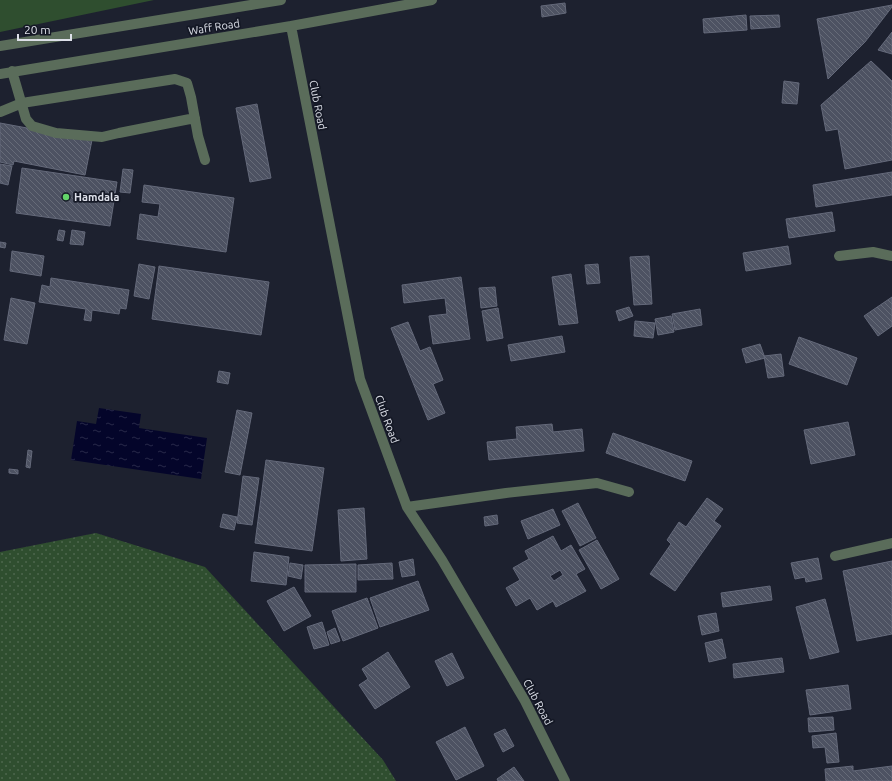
<svg xmlns="http://www.w3.org/2000/svg" width="892" height="781" font-family="Ubuntu,sans-serif">
	<defs>
		<pattern id="grass-dots" width="8" height="8" patternUnits="userSpaceOnUse"><rect width="8" height="8" fill="#2f4e2f"/><path d="M2 2h.1M6 6h.1" fill="none" stroke="#4d674d" stroke-width="1.8" stroke-linecap="round"/></pattern>
		<pattern id="water-ripples" width="26" height="14" patternUnits="userSpaceOnUse"><rect width="26" height="14" fill="#04052a"/><path d="M2 4q2-2 4 0t4 0M15 11q2-2 4 0t4 0" fill="none" stroke="#282949"/></pattern>
		<pattern id="building-back-hatch" width="6" height="6" patternUnits="userSpaceOnUse"><rect width="6" height="6" fill="#4d5262"/><path d="M-1 5l2 2M0 0l6 6M5-1l2 2" fill="none" stroke="#666b78"/></pattern>
	</defs>
	<rect width="100%" height="100%" fill="#1d212f"/>
	<path fill="url(#grass-dots)" d="M96,533L205,567L383,760L396,781H0V552Z"/>
	<path fill="#2f4e2f" d="M0,0H154L0,32Z"/>
	<path fill="url(#water-ripples)" d="M99,408L141,414L139,428L207,438L201,479L71,460L77,421L96,424Z"/>
	<path fill="url(#building-back-hatch)" stroke="#64697a" fill-rule="evenodd" d="M565,3L566,13L542,17L541,6Z
		M892,5V7L865,42L828,79L817,19Z
		M746,15L747,30L704,33L703,19Z
		M779,15L780,27L751,29L750,16Z
		M892,32V54L878,50Z
		M871,61L892,81V160L845,169L838,129L826,131L821,105Z
		M784,81L799,83L797,104L782,103Z
		M257,104L271,178L250,182L236,108Z
		M0,123L92,140L85,175L14,161L13,165L0,162Z
		M0,164L12,166L8,185L0,183Z
		M22,168L117,182L110,226L16,213Z
		M123,169L133,170L130,193L120,192Z
		M892,172V195L816,207L813,185Z
		M144,185L234,198L226,252L137,239L140,214L158,217L160,204L142,202Z
		M832,212L835,231L789,238L786,219Z
		M59,230L65,231L63,241L57,240Z
		M72,230L85,232L83,245L70,244Z
		M0,242L6,243L5,248L0,247Z
		M788,246L791,264L746,271L743,253Z
		M12,251L44,256L41,276L10,271Z
		M649,256L652,304L634,305L630,257Z
		M139,264L155,267L149,299L134,296Z
		M598,264L600,283L587,284L585,265Z
		M159,266L269,282L261,335L152,319Z
		M571,274L578,323L559,325L552,277Z
		M461,277L470,339L433,344L429,316L447,314L445,298L404,303L402,285Z
		M51,278L129,290L126,309L120,308L119,314L92,310L91,321L84,320L86,309L39,302L42,285L50,287Z
		M495,287L497,306L481,308L479,288Z
		M892,297V326L878,336L864,316Z
		M11,298L35,303L27,344L4,340Z
		M629,307L633,316L619,321L616,311Z
		M498,308L503,338L487,341L482,311Z
		M700,309L702,325L675,330L672,314Z
		M671,316L674,332L658,335L655,319Z
		M635,321L655,323L653,338L634,336Z
		M408,322L420,351L430,347L443,380L433,384L445,413L428,420L391,328Z
		M562,336L565,352L511,361L508,345Z
		M799,337L857,358L847,385L789,364Z
		M760,344L765,358L746,363L742,349Z
		M781,354L784,376L768,378L764,356Z
		M219,371L230,373L228,384L217,382Z
		M237,410L252,413L240,475L225,472Z
		M848,422L855,455L811,464L804,430Z
		M552,424L553,432L582,429L584,451L489,460L487,442L517,439L516,427Z
		M613,433L692,461L685,481L606,453Z
		M28,450L32,451L30,468L26,467Z
		M266,460L324,468L312,551L255,543Z
		M9,469L18,470V474L9,473Z
		M243,476L259,478L252,525L237,523Z
		M707,498L723,509L714,521L721,526L675,591L650,574L671,544L667,540L679,522L686,527Z
		M578,503L596,538L580,546L562,511Z
		M364,508L367,559L341,561L338,510Z
		M553,509L560,525L528,539L521,521Z
		M223,514L237,517L234,530L220,527Z
		M497,515L498,524L485,526L484,517Z
		M553,536L561,551L571,545L585,569L576,574L586,591L556,607L553,601L537,610L530,598L516,606L506,588L520,580L513,568L529,559L525,551ZM560,570L563,575L554,581L550,576Z
		M597,540L619,579L601,589L579,550Z
		M254,552L289,557L286,585L251,581Z
		M818,558L822,579L806,582L805,577L795,579L791,563Z
		M413,559L415,575L402,577L399,562Z
		M892,561V634L857,641L843,571Z
		M290,563L303,565L301,579L288,576Z
		M392,563L393,579L358,580V565Z
		M356,564V592H305V565Z
		M418,581L429,610L380,627L370,598Z
		M770,586L772,600L723,607L721,593Z
		M294,587L311,616L284,631L267,601Z
		M367,598L378,628L343,641L332,611Z
		M825,599L839,652L810,659L796,607Z
		M716,613L719,631L702,635L698,616Z
		M322,622L329,645L314,649L307,627Z
		M335,628L340,641L331,644L327,632Z
		M722,639L726,658L709,662L705,643Z
		M388,652L410,687L375,709L359,685L368,679L362,669Z
		M452,653L464,678L447,686L435,661Z
		M782,658L784,672L734,678L733,664Z
		M848,685L851,709L810,715L806,690Z
		M833,717L834,730L809,732L808,718Z
		M465,727L484,766L456,780L436,742Z
		M505,729L514,746L503,752L494,734Z
		M836,733L839,762L827,763L825,747L813,748L812,736Z
		M853,766V771L892,766V781H826L825,769Z
		M514,767L524,781H498L497,779Z"/>
	<g fill="none" stroke-linecap="round" stroke-linejoin="round">
		<path stroke="#5a6c5a" stroke-width="10" d="M291,26L360,379L407,507L442,560L525,701L565,781
			M0,46L281,0
			M12,71L26,119L32,126L56,133L102,137L119,133L195,118
			M0,74L291,26L432,0
			M0,112L22,103L175,79L187,83L191,97L198,136L205,160
			M839,256L873,252L892,256
			M407,507L506,493L597,483L629,492
			M835,556L892,543"/>
	</g>
	<circle fill="#63d469" stroke="#141825" stroke-width="1.5" cx="66" cy="197" r="4"/>
	<g text-anchor="middle" dominant-baseline="central" stroke-width="3.5" stroke-linejoin="round" paint-order="stroke">
		<g font-size="11" fill="#dde0e9" stroke="#141825">
			<text transform="translate(214 27) rotate(-9)">Waff Road</text>
			<text transform="translate(318 105) rotate(79)">Club Road</text>
			<text transform="translate(387 419) rotate(70)">Club Road</text>
			<text transform="translate(538 702) rotate(62)">Club Road</text>
		</g>
		<g font-size="11" font-weight="bold" fill="#dde0e9" stroke="#141825" text-anchor="start">
			<text x="74" y="197">Hamdala</text>
		</g>
	</g>
	<path d="M18 34v6h53v-6" fill="none" stroke="#dde0e9" stroke-width="2"/>
	<text x="24" y="34" font-size="12" fill="#dde0e9" stroke="#141825" stroke-width="3" paint-order="stroke">20 m</text>
</svg>
